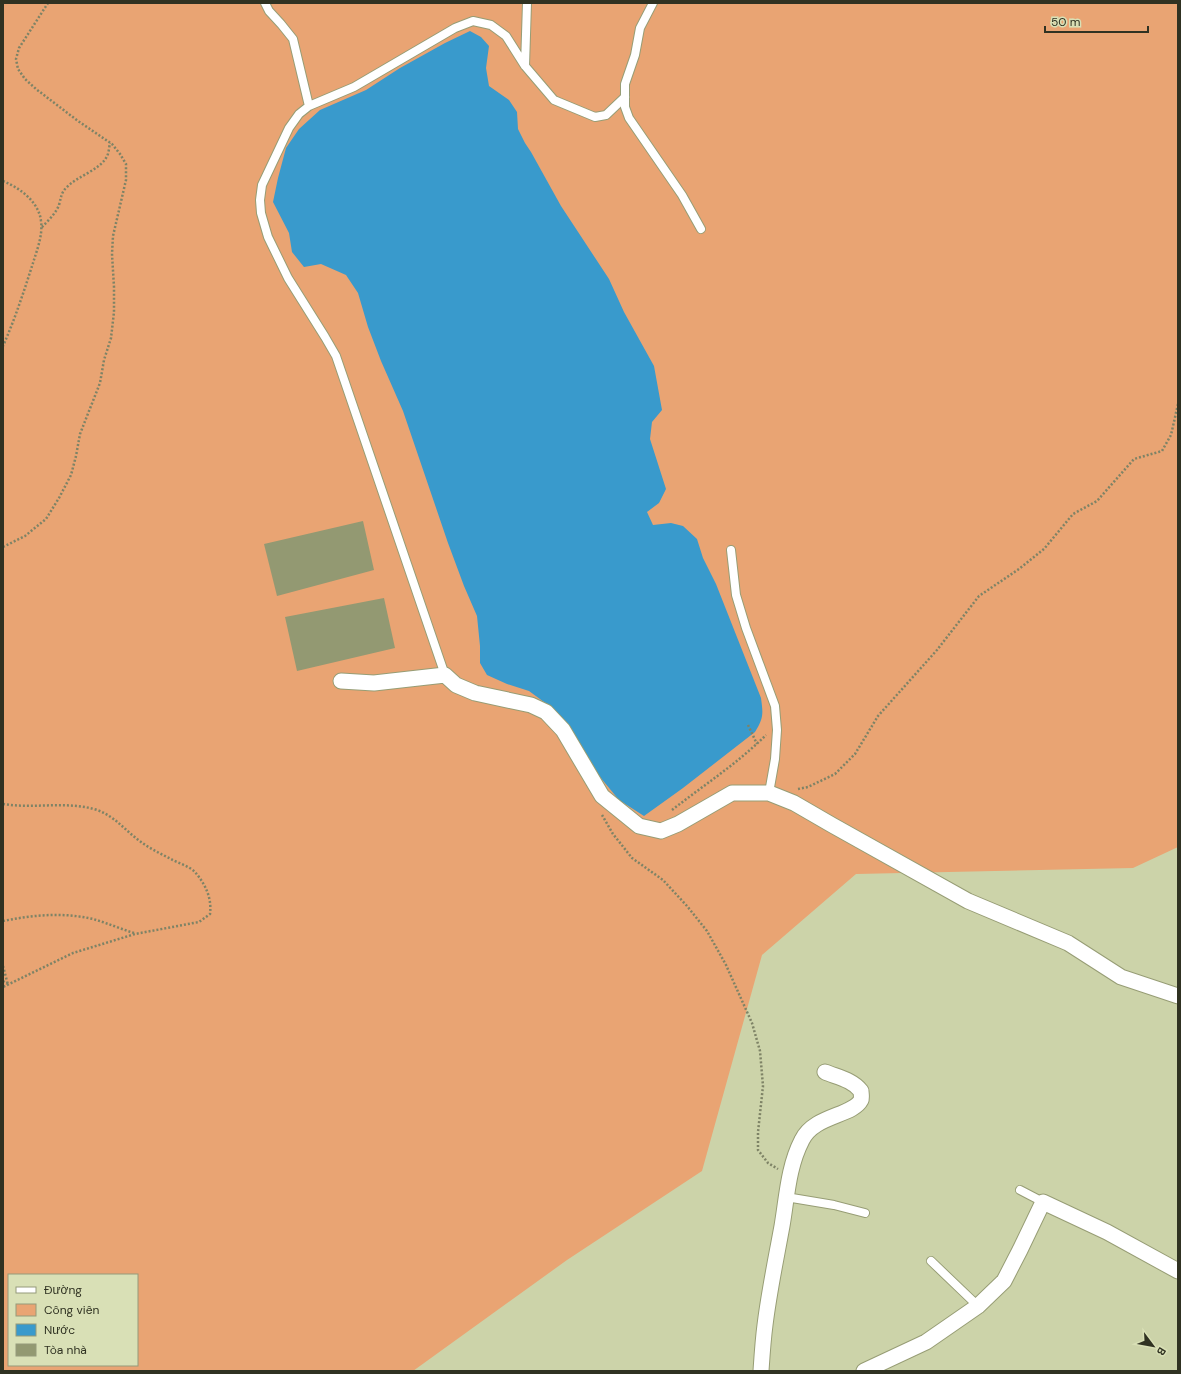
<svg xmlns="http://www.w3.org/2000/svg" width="1181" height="1374" font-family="'DM Sans',sans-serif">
	<rect width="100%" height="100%" fill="#ccd3a9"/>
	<path fill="#e9a473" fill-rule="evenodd" d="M3,3H1178V847L1133,868L856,874L762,955L702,1171L567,1260L413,1371H3ZM9,1275H137V1365H9Z"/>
	<path fill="#399acc" d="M470,31L481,37L489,46L486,68L489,86L509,100L517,112L518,129L525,143L531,152L561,206L609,279L624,312L654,366L662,410L652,422L650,439L666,489L659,503L647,512L653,525L671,523L683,526L697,539L703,558L716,584L761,698C763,713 764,718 755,732L683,788L644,816L619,800L600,777L582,747L563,720L544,702L529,691L507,684L487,675L480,663V646L477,616L464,586L448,543L403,411L381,361L368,327L358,293L346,275L321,264L304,267L292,252L289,233L273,202L278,178L286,148L299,129L320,110L366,90L400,68L445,43Z"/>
	<path fill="#939972" d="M363,521L374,570L277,596L264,544Z
		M384,598L395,648L297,671L285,617Z"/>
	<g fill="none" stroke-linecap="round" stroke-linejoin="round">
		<defs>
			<path id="lane" d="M265,3L269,11L281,24L293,39L309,106
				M653,3L640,28L635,55L625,84V107L629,118L682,195L701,229
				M525,66L527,3
				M731,550L736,595L746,628L775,706L777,730L775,759L769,793
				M445,675L336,356L325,337L288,278L268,237L261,213L260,200L262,185L289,128L299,114L309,106L354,87L455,28L473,21L491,25L506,36L525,66L554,100L595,117L606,115L625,97
				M1020,1190L1043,1202
				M786,1197L834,1205L865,1213
				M931,1261L978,1306"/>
			<path id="street" d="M341,681L374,683L445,675L456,685L475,693L531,705L546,712L563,730L602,796L639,826L661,831L678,824L732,793H769L794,803L832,825L968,901L1068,943L1121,977L1178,996
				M761,1371C762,1356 763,1340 765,1325C769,1292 776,1259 782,1226C787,1197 788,1167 802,1140C814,1115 853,1116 861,1100C862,1098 861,1093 861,1091C853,1080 837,1077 825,1072
				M864,1371L926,1342L978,1306L1004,1281L1020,1250L1043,1202L1107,1232L1178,1271"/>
		</defs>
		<use href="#lane" stroke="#979d75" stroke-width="10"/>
		<use href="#street" stroke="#979d75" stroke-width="17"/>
		<path stroke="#7e8366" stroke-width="2.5" stroke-dasharray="2 2" stroke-linecap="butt" d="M3,181C20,188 39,202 41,221C43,235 37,250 33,263C24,291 15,319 3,346
			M42,227C48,221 56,213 59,205C61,198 61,193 66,188C77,176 98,171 106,158C109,154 109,147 110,143
			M3,547L25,536L46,519L59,498L71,475L76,456L80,434L100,383L104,360L111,338L114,312V287L112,254L113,236L126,180V164L120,154L112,144L78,121L36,89L25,79L18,69L16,59L19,48L48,3
			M748,725L757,744
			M798,789L808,787L835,774L855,754L878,716L937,650L979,596L1019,569L1044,549L1073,514L1097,501L1134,459L1162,451L1171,435L1178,404
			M3,804C33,809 64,801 94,809C112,814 123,828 137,839C147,847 159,853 171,859C178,863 189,866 195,872C205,884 212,897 210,914L199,922L135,934L73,953L3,987
			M672,810C704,785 738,763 766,735
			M602,815L613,834L632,858L663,880L687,906L707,931L726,965L752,1023L760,1051L763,1086L758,1132V1150L768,1163L778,1169
			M3,921C33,915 63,912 93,919C107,923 121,929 134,933
			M3,966L8,985
			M3,981L8,984"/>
		<use href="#lane" stroke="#fff" stroke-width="8"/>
		<use href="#street" stroke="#fff" stroke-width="15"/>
	</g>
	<rect width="1181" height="1374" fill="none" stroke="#303222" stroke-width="8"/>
	<rect x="8" y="1274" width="130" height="92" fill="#d9e0b6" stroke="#959a7b"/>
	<rect x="16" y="1287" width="20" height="6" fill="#ffffff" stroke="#959a7b"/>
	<text x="44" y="1294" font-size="12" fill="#303222">Đường</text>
	<rect x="16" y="1304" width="20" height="12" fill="#e9a473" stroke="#959a7b"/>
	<text x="44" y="1314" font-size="12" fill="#303222">Công viên</text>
	<rect x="16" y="1324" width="20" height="12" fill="#399acc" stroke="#959a7b"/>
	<text x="44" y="1334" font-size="12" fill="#303222">Nước</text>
	<rect x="16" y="1344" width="20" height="12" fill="#939972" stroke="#959a7b"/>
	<text x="44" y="1354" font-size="12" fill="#303222">Tòa nhà</text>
	<g transform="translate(1153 1346) rotate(122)" stroke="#d9e0b6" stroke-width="3" paint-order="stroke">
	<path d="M0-3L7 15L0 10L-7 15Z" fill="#303222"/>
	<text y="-6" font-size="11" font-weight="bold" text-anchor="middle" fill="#303222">B</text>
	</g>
	<path d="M1045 26v6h103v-6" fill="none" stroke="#303222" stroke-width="2"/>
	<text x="1051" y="26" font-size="12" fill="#303222" stroke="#d9e0b6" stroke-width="3" paint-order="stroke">50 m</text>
</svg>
